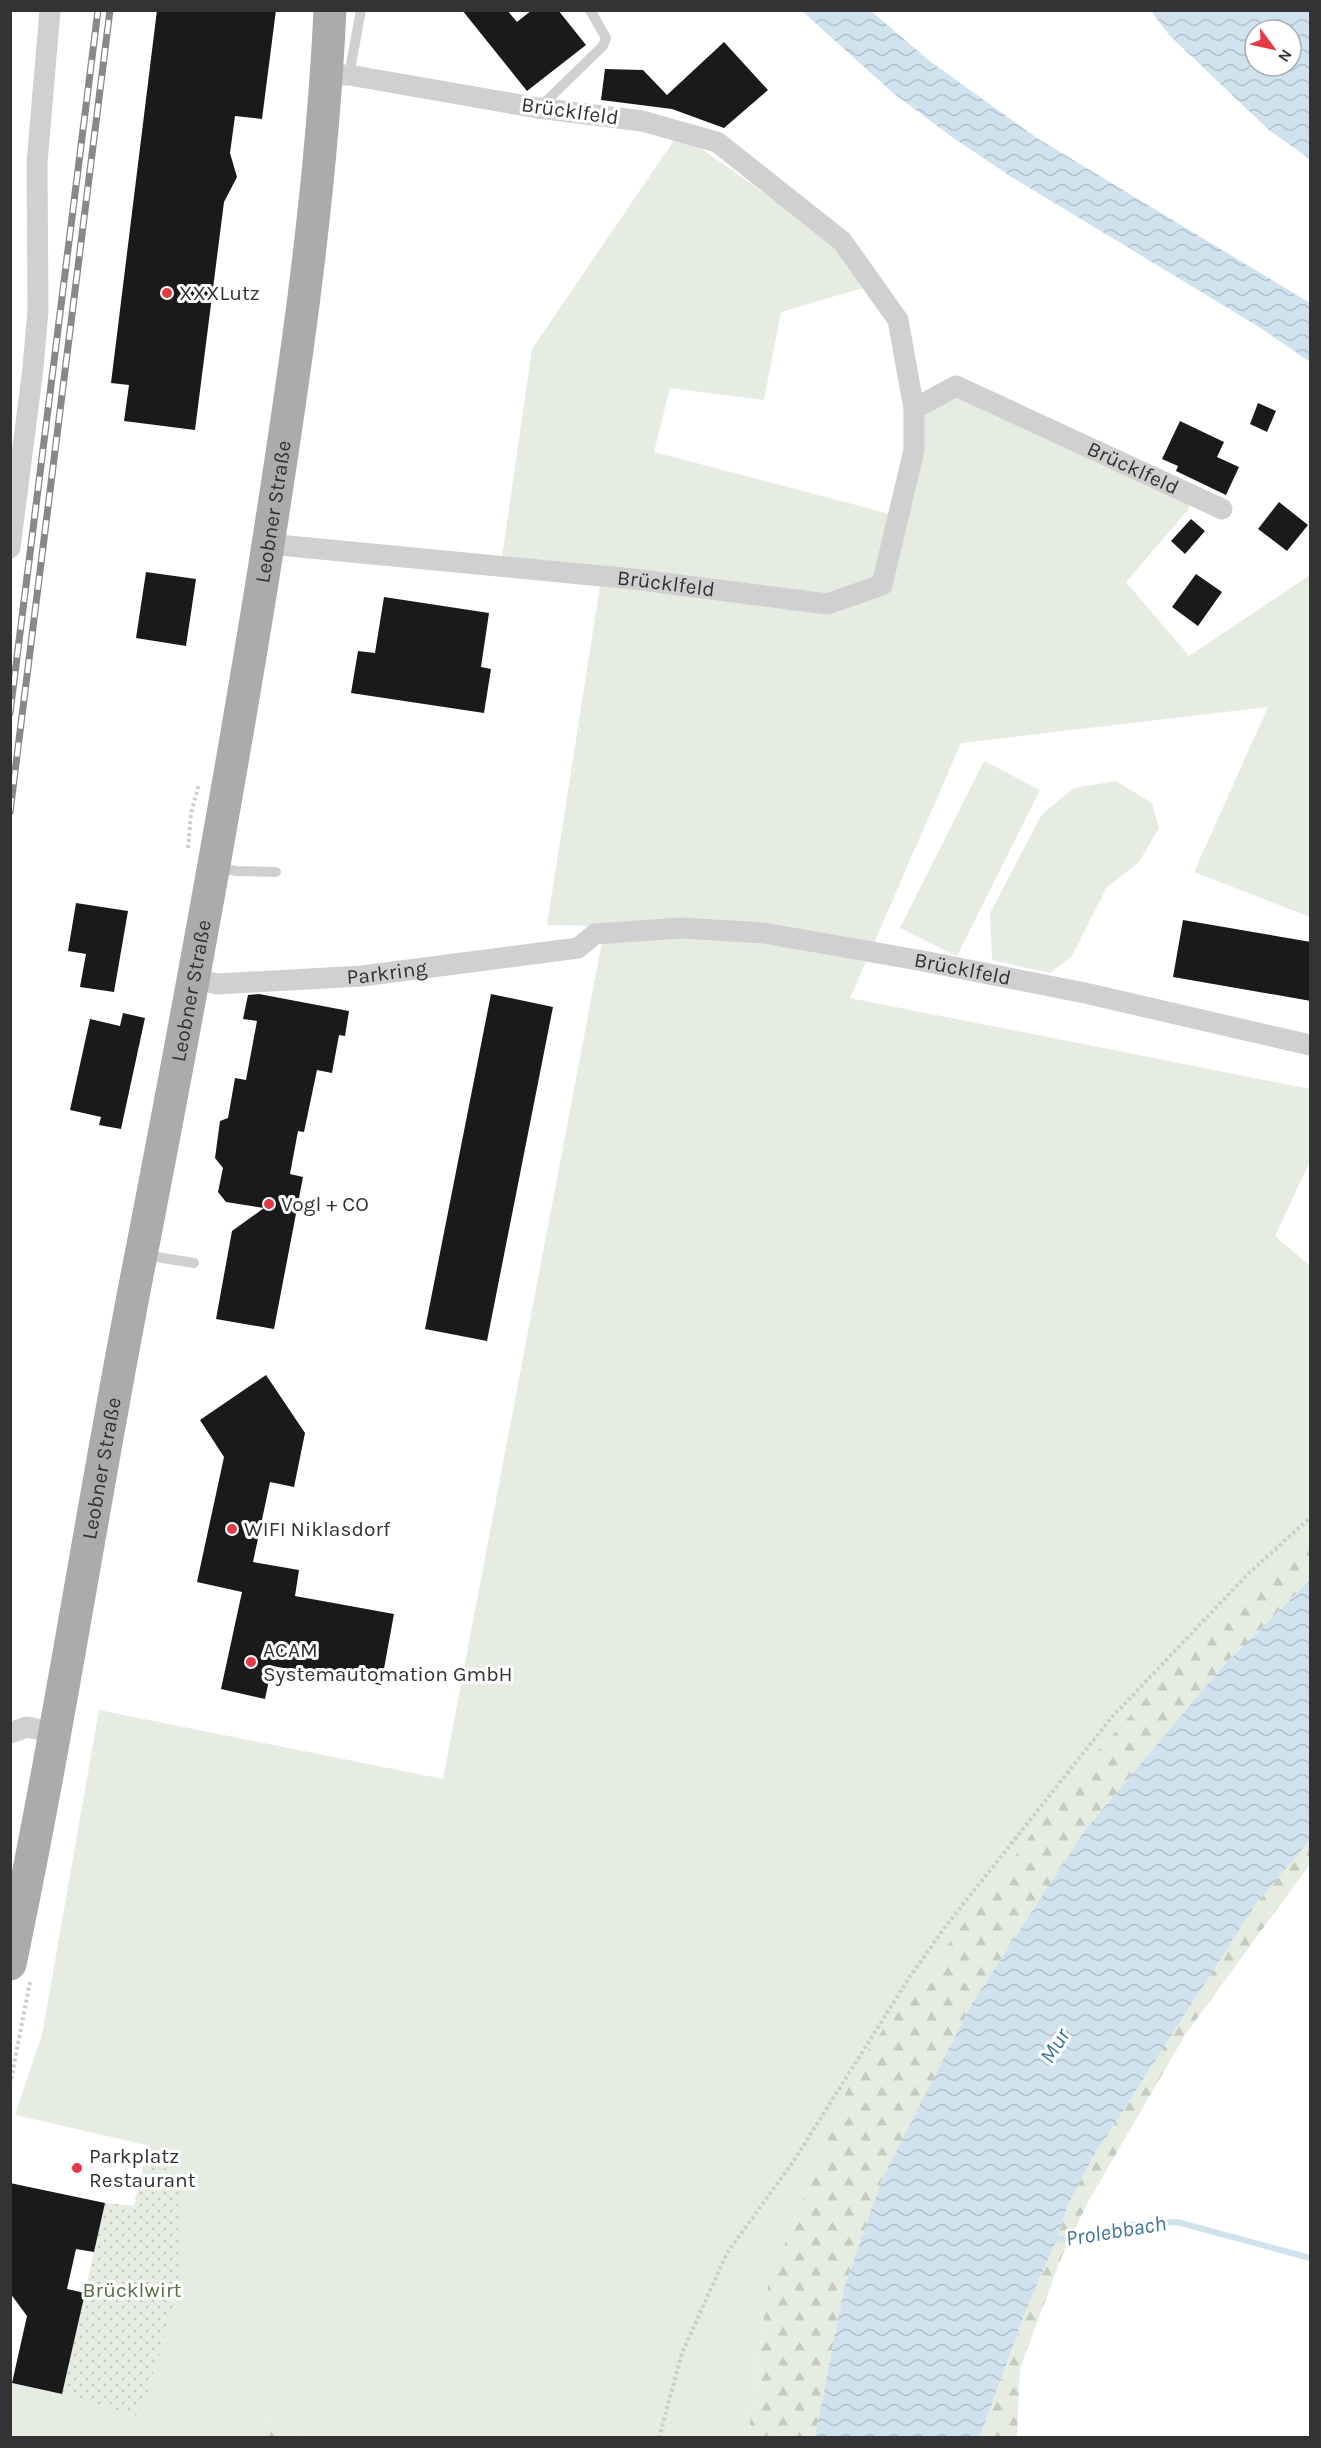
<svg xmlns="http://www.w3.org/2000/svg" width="1321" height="2448" font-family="Karla,sans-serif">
	<defs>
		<pattern id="forest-firs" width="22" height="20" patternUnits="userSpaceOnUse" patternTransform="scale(1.5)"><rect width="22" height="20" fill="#e6ecdf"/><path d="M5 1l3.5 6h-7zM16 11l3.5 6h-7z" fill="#c6cbc0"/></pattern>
		<pattern id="garden-dots" width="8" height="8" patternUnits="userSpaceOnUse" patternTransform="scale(1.5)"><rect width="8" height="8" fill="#e6ecdf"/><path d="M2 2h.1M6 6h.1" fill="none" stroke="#c6cbc0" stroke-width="1.8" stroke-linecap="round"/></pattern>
		<pattern id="water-waves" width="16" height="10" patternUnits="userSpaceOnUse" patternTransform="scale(1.5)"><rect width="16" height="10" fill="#cfe2ee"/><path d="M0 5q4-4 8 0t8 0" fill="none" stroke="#b2c2cd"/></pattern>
	</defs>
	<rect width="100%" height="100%" fill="#fff"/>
	<path fill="#e6ecdf" d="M679,133L848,252L873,285L781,312L764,400L670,388L654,452L898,516L914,409L956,386L1192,495L1188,510L1126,582L1189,656L1310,575V917L1194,872L1268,707L961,743L850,998L1310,1089V1161L1275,1236L1310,1266V1530L1252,1582L768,2286L748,2437L305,2438L267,2417L255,2437H11L10,2383L62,2394L137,2416L181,2176L145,2159L147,2145L15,2115L42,2035L99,1710L443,1779L605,926L547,925L601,580L501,564L532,349Z
		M984,761L1040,790L957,956L900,928Z
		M1116,781L1152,803L1159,828L1139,862L1107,887L1072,956L1050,973L992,960L990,913L1042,814L1074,788Z"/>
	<path fill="url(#forest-firs)" d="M1310,1530V1580L1221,1668L1085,1830L971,2005L882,2179L844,2288L815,2437L748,2438L768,2286L858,2063L1077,1774L1252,1582Z
		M1310,1840V1864L1185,2035L1088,2202L1062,2256L1020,2368L1017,2437L980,2438L1026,2310L1057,2239L1068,2205L1092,2159L1256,1904Z
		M267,2417L305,2437H255Z"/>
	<path fill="url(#garden-dots)" d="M145,2159L182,2176L177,2297L146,2397L137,2416L62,2394L105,2203L134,2206Z"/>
	<path fill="url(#water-waves)" fill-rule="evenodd" d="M802,11H871L931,62L1037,138L1310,303V362L1259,327L1010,176L952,137L893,93Z
		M1151,11H1310V159L1270,131L1169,35ZM1255,30H1291V66H1255Z
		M1310,1580V1840L1256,1904L1092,2159L1068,2205L1057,2239L1026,2310L980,2437H815L844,2288L882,2179L971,2005L1085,1830L1221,1668Z"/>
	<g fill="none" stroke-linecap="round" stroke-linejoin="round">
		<path stroke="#cfe2ee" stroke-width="6" d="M1051,2241L1126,2225L1177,2222L1310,2258"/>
	</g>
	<path fill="#1a1a1a" d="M157,10H276L262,119L235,116L230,153L237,177L224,202L195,430L124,421L129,385L111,383Z
		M462,10H507L517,22L532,10H558L586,45L527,91Z
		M724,42L768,90L724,128L672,109L601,100L605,69L643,70L667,95Z
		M1258,403L1276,411L1267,432L1250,424Z
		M1180,421L1224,442L1217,457L1239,467L1226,495L1176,471L1178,466L1162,459Z
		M1279,502L1308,525L1287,551L1258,529Z
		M1191,519L1205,531L1185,554L1171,541Z
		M146,572L196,579L186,646L136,638Z
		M1196,574L1222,592L1198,626L1172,607Z
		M384,597L489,613L481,667L491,669L484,713L351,693L358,651L375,653Z
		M76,903L128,911L114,992L80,987L86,954L68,951Z
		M1183,920L1311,942V1001L1173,977Z
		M259,994L349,1011L345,1036L339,1035L332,1073L317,1070L304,1132L298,1131L290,1174L303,1177L274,1329L216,1319L232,1231L264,1208L226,1202L218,1192L223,1168L215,1158L220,1121L228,1118L235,1078L246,1080L257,1021L243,1019L248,995Z
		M491,994L553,1007L487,1341L425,1329Z
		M123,1013L145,1018L121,1129L99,1125L101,1117L70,1110L90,1019L120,1026Z
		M266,1375L305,1433L294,1487L270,1482L253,1562L299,1570L295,1596L394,1614L381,1685L272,1666L265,1699L221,1689L242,1592L197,1582L224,1457L200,1420Z
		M10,2183L105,2203L94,2252L76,2249L67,2289L85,2293L62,2394L12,2383L27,2316L10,2293Z"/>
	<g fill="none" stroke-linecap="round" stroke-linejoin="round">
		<path stroke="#cdcdcd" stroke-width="4" stroke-dasharray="3 3" stroke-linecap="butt" d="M188,848L191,813L199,784
			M10,2085L30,1982
			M659,2438L682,2353L727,2253L793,2162L909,1978L945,1927L1112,1717L1249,1573L1310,1518"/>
		<path stroke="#d0d0d0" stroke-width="10" d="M349,75L361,10
			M540,107L603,46L606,38L590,10
			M216,867L236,871L276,872
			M144,1255L194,1263"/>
		<g stroke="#d0d0d0" stroke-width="21">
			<path id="s1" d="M914,409L956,386L1222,509"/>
			<path id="s2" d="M268,544L633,579L827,604L882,585L914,450V409L898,320L842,241L717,142L642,121L538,108L349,75H327"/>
			<path d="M10,548L33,368L38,310L37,163L50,10"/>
			<path id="s3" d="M194,978L217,984L362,976L578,948L595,934L681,928L764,933L923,961L1085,993L1310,1045"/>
			<path d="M10,1733L27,1727L55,1733"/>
		</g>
		<path stroke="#ababab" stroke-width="33" id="s4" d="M10,1964C60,1727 95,1487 142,1250C185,1028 226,806 262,583C292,393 321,203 330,10"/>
		<defs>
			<path id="rail" d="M10,713L98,10
				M10,812L110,10"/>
		</defs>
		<use href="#rail" stroke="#888" stroke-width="7"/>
		<use href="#rail" stroke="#fff" stroke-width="4.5" stroke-dasharray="14" stroke-linecap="butt"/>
	</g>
	<g fill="#e63946" stroke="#fff" stroke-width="2">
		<circle cx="167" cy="293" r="6"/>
		<circle cx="269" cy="1204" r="6"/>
		<circle cx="232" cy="1529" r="6"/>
		<circle cx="251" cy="1662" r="6"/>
		<circle cx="77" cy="2168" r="6"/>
	</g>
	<g text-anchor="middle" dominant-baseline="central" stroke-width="6" stroke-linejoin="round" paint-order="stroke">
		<g font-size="21" fill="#333" stroke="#fff">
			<text transform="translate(570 111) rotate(8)">Brücklfeld</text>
			<text stroke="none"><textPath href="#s1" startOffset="243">Brücklfeld</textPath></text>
			<text stroke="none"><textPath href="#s4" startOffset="1476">Leobner Straße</textPath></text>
			<text stroke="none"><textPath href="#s2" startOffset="400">Brücklfeld</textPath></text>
			<text stroke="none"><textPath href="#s3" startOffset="780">Brücklfeld</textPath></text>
			<text stroke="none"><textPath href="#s3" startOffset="194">Parkring</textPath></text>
			<text stroke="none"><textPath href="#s4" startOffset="990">Leobner Straße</textPath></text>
			<text stroke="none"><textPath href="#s4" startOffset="504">Leobner Straße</textPath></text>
		</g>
		<g font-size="21" fill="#333" stroke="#fff" text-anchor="start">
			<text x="179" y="293">XXXLutz</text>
			<text x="281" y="1204">Vogl + CO</text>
			<text x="244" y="1529">WIFI Niklasdorf</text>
			<text x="263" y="1650">ACAM<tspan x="263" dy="24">Systemautomation GmbH</tspan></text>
			<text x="89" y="2156">Parkplatz<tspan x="89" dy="24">Restaurant</tspan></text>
		</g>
		<g font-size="21" fill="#56703f" stroke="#fff">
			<text x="132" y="2290">Brücklwirt</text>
		</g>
		<g font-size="22" font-style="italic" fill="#3f7597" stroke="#fff">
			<text transform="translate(1055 2046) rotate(-58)">Mur</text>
			<text transform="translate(1116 2231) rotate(-9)">Prolebbach</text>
		</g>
	</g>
	<rect width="1321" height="2448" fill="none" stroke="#333333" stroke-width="24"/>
	<g transform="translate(1273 48) rotate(123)"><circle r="28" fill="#ffffff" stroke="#adadad" stroke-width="1.5"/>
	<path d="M0-4.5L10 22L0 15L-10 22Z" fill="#e63946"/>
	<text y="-9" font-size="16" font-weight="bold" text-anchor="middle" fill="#333333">N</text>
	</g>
</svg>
